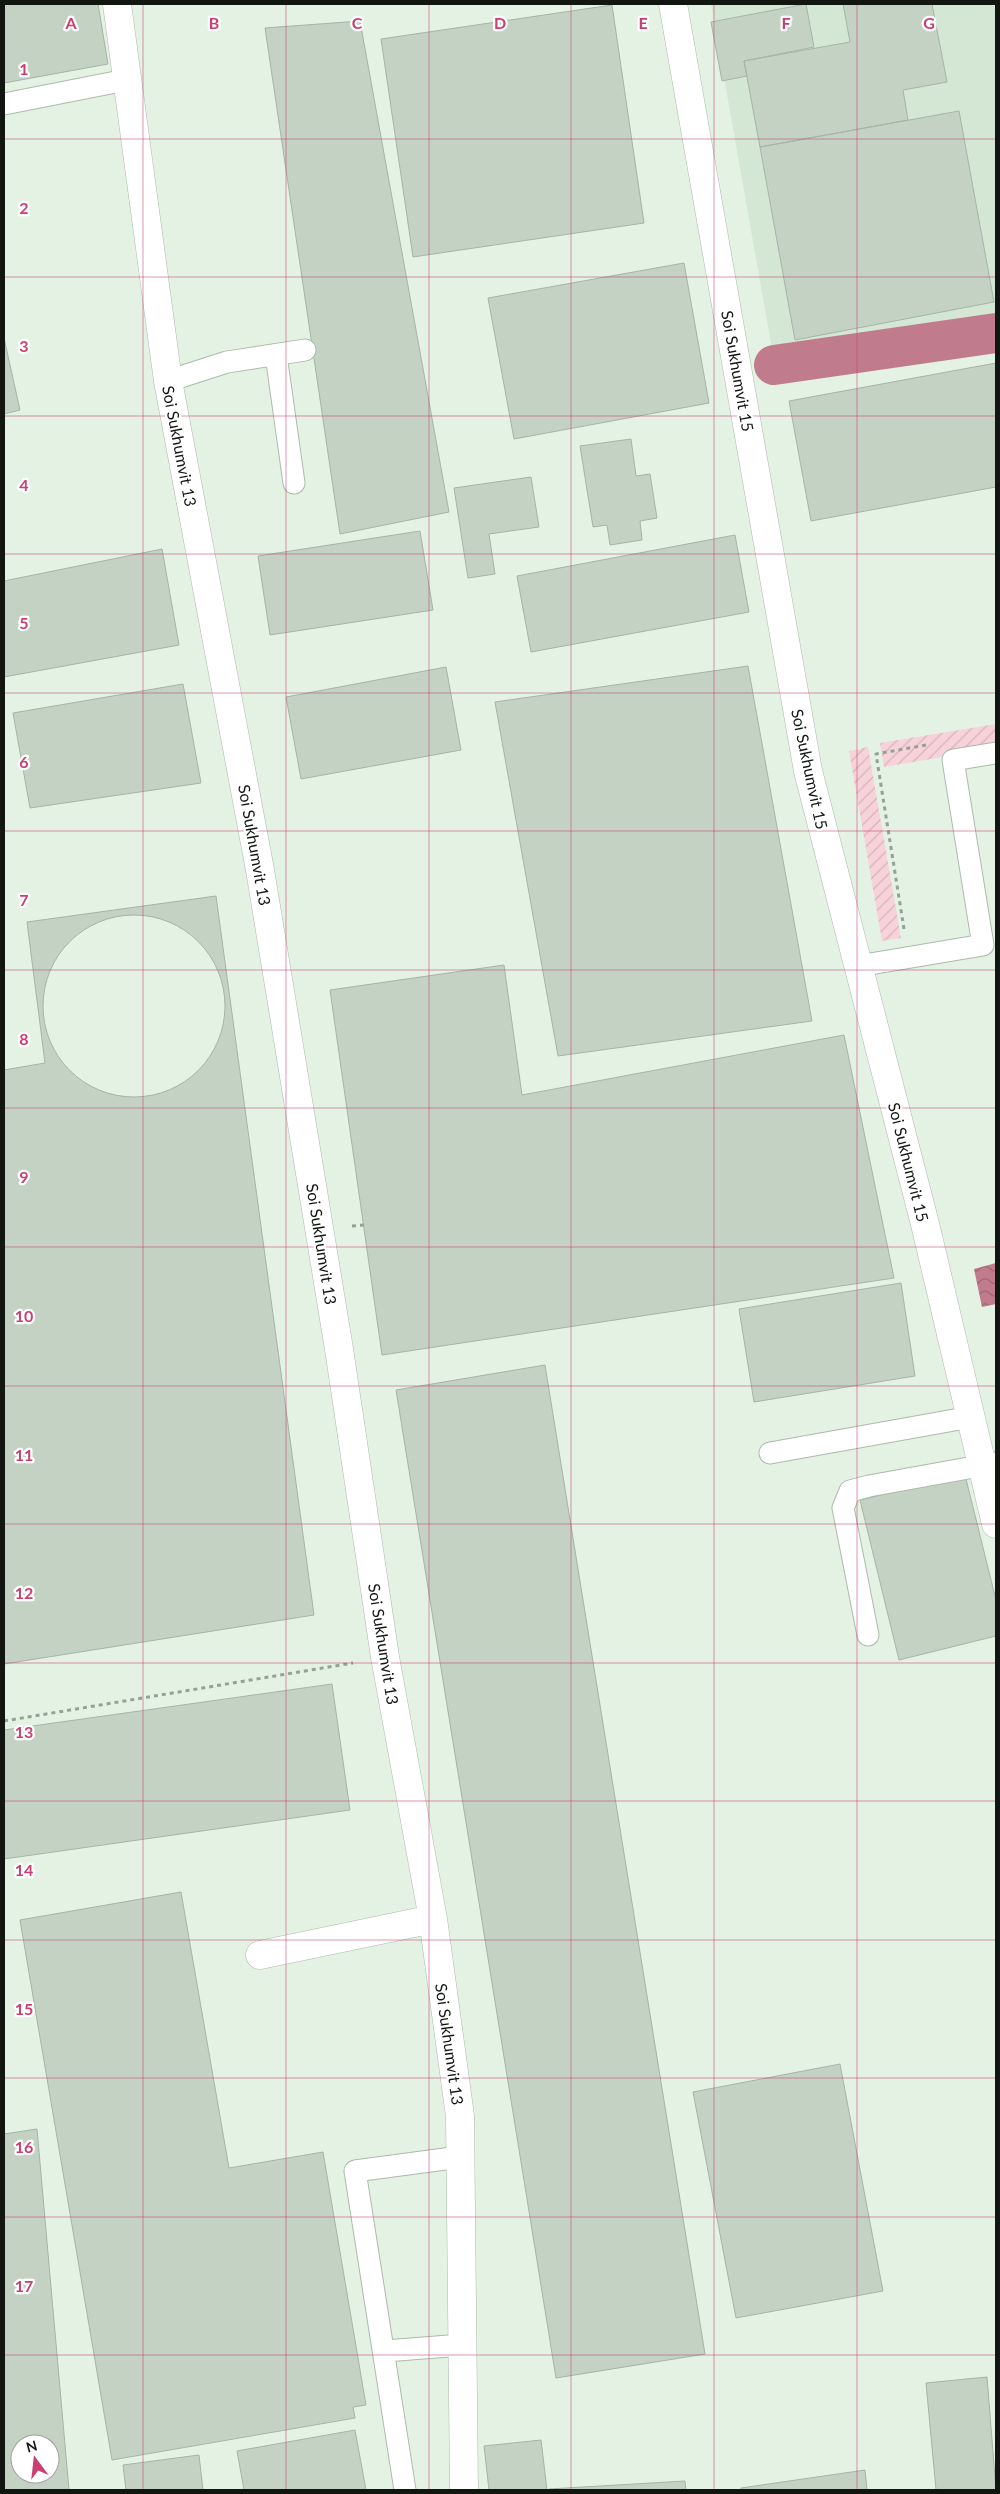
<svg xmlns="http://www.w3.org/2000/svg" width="1000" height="2494" font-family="Lato,sans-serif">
	<defs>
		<pattern id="garden-furrows" width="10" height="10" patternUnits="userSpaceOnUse" patternTransform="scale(1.25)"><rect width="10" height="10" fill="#f8d2da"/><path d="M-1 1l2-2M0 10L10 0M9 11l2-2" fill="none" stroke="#d4b4ba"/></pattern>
		<pattern id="water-waves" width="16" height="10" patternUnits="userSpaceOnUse" patternTransform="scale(1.25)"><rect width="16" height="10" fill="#c07c8d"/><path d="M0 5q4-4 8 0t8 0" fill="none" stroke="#9b6572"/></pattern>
	</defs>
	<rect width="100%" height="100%" fill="#e4f2e4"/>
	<path fill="#d3e7d4" d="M711,4H996V350L778,383Z"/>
	<path fill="url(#garden-furrows)" d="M996,724V748L884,767L880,743Z
		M868,747L901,938L882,941L849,751Z"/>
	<path fill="url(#water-waves)" d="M996,1263V1304L982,1307L974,1269Z"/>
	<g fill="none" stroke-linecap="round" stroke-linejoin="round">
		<path stroke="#c07c8d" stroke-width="40" d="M774,365L996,333"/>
	</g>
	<path fill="#c4d2c4" stroke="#a6b4a7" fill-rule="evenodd" d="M4,4H98L108,64L4,83Z
		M806,4L814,47L744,61L747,76L722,81L711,22Z
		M843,4H932L947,82L903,90L908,120L760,147L744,61L850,42Z
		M612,5L644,223L413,257L381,39Z
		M360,21L449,512L340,534L265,28Z
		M959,111L994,302L795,340L760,147Z
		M684,263L709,403L514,439L488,298Z
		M4,338L20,410L4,414Z
		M996,363V487L811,521L789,401Z
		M631,439L636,476L650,474L657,518L640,521L642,540L610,545L607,525L593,527L580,446Z
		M531,477L539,527L489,534L495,574L468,578L454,488Z
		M420,531L433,610L270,635L258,556Z
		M735,535L749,612L531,652L517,576Z
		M162,549L179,645L4,677V581Z
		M748,666L812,1021L558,1056L495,702Z
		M446,667L461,750L301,779L286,697Z
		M183,684L201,783L30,808L13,713Z
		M216,896L314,1615L4,1664V1070L45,1063L27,922Z
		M43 1006a91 91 0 1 1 182 0a91 91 0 1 1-182 0Z
		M504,965L522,1095L844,1035L894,1278L382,1355L330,990Z
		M901,1283L915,1376L754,1402L739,1309Z
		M545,1365L705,2354L556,2378L396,1390Z
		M965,1475L996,1600V1636L899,1660L860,1500Z
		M332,1684L350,1810L4,1859V1730Z
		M181,1892L229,2168L323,2152L366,2405L353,2407L355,2418L112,2460L20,1920Z
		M840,2064L883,2291L736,2318L693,2092Z
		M37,2129L69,2490H4V2134ZM20,2444H50V2474H20Z
		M987,2377L996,2490H936L926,2383Z
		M355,2430L366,2490H244L237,2451Z
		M541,2440L547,2490H489L484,2446Z
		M199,2455L203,2490H126L123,2465Z
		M865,2470L867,2490H741V2488Z
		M685,2481L686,2490H549V2489Z"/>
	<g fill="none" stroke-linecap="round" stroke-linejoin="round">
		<defs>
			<path id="service" d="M4,104L126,80
				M276,355L294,483
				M168,381L227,362L305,350
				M858,966L983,945L953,760L996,753
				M770,1453L971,1417
				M868,1635L843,1508L850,1491L869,1486L996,1463
				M385,2351L462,2345
				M405,2490L355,2171L460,2157"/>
			<path id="minor" d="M117,4L168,381L260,870L339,1349L385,1657L433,1919L460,2116L464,2490
				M673,4L808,771L925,1224L996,1524
				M260,1955L433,1919"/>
		</defs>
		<use href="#service" stroke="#acbaac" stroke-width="23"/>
		<use href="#minor" stroke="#acbaac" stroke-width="29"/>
		<path stroke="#96a196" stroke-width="3" stroke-dasharray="4 4" stroke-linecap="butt" d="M904,929L876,754L926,745
			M352,1226L364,1225
			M4,1721L353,1663"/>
		<use href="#service" stroke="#fff" stroke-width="21"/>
		<use href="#minor" stroke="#fff" stroke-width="28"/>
	</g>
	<path fill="none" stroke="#cb3f70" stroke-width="1" stroke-opacity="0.55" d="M143,4V2490M286,4V2490M429,4V2490M571,4V2490M714,4V2490M857,4V2490M4,139H996M4,277H996M4,416H996M4,554H996M4,693H996M4,831H996M4,970H996M4,1108H996M4,1247H996M4,1386H996M4,1524H996M4,1663H996M4,1801H996M4,1940H996M4,2078H996M4,2217H996M4,2355H996"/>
	<g text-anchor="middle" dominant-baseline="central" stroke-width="4.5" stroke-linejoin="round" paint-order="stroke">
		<g font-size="16" fill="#111611" stroke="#fff">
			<text transform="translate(738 371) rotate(80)">Soi Sukhumvit 15</text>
			<text transform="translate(180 446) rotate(79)">Soi Sukhumvit 13</text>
			<text transform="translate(810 769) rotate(78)">Soi Sukhumvit 15</text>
			<text transform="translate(255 845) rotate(80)">Soi Sukhumvit 13</text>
			<text transform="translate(909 1162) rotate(76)">Soi Sukhumvit 15</text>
			<text transform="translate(322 1244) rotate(81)">Soi Sukhumvit 13</text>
			<text transform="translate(384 1644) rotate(81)">Soi Sukhumvit 13</text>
			<text transform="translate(450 2044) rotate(82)">Soi Sukhumvit 13</text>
		</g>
	</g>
	<g font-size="16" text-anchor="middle" font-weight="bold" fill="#cb3f70" stroke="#fff" stroke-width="4.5" stroke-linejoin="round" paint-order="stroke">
		<text x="71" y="29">A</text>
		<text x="214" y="29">B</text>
		<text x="357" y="29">C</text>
		<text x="500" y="29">D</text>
		<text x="643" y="29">E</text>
		<text x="786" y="29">F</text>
		<text x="929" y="29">G</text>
		<text x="24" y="75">1</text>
		<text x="24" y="214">2</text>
		<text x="24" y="352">3</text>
		<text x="24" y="491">4</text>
		<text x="24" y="629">5</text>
		<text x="24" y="768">6</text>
		<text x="24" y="906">7</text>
		<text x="24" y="1045">8</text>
		<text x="24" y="1183">9</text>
		<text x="24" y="1322">10</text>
		<text x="24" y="1461">11</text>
		<text x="24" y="1599">12</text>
		<text x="24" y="1738">13</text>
		<text x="24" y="1876">14</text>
		<text x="24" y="2015">15</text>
		<text x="24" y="2153">16</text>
		<text x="24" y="2292">17</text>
	</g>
	<rect width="1000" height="2494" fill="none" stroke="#111611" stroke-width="10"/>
	<g transform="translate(35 2459) rotate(345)"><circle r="24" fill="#ffffff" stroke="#a0a2a0"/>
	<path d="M0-4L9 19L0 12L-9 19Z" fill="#cb3f70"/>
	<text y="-8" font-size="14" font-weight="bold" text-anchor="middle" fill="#111611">N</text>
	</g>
</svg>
